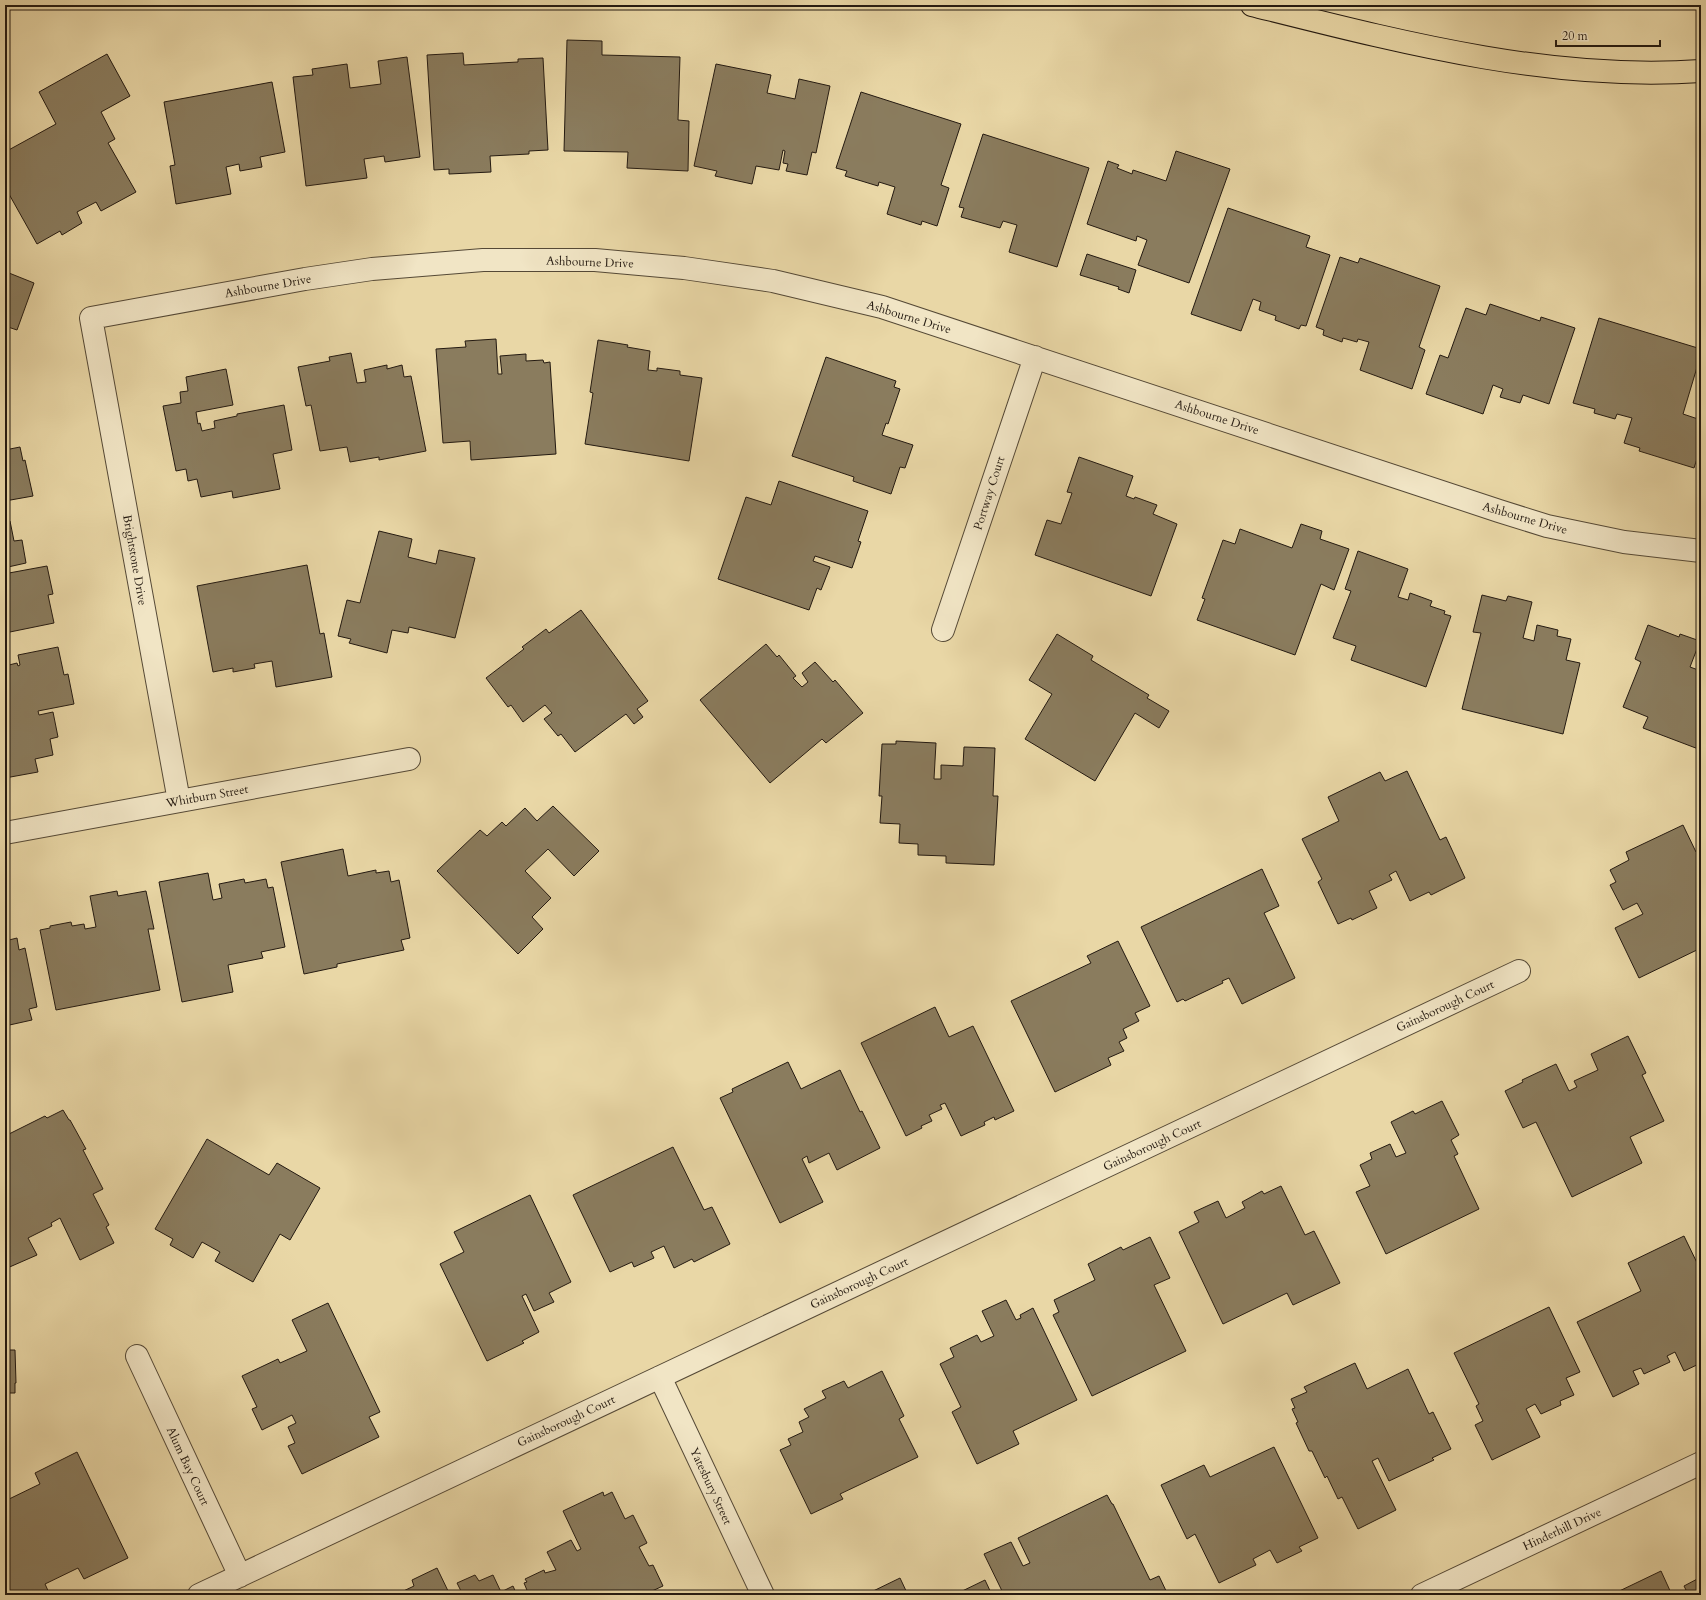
<svg xmlns="http://www.w3.org/2000/svg" width="1706" height="1600" font-family="Cardo,serif">
	<rect width="100%" height="100%" fill="#e9d7a6"/>
	<filter id="stains"><feTurbulence type="fractalNoise" baseFrequency=".005" numOctaves="4"/><feColorMatrix values="0 0 0 0 .2 0 0 0 0 .09 0 0 0 0 .02 0 0 0 .5 -.17"/></filter>
	<radialGradient id="worn" r=".72"><stop offset=".6" stop-color="#630" stop-opacity="0"/><stop offset="1" stop-color="#630" stop-opacity=".3"/></radialGradient>
	<path fill="#8a7c5e" stroke="#241a11" d="M567,40L602,41V55L680,57L678,120L689,121L688,171L627,168L628,152L564,151Z
		M463,53L464,65L518,62V59L543,58L548,150L529,151V154L490,156L491,172L449,174V169L434,170L427,55Z
		M107,54L130,96L101,112L115,139L108,143L136,192L101,211L96,202L77,212L82,223L62,235L60,231L37,244L5,187V152L56,124L39,92Z
		M407,57L420,157L385,162L384,156L364,159L367,178L306,186L293,77L313,75L312,69L347,64L350,88L381,84L378,61Z
		M716,64L771,75L767,93L795,99L799,79L830,86L816,153L812,152L807,175L786,171L788,164L783,163L785,151L783,150L779,170L756,166L752,184L715,176L717,171L694,166Z
		M272,82L285,152L260,157L262,167L240,171L239,164L226,167L231,194L176,204L170,166L175,165L164,102Z
		M861,92L961,124L941,185L949,188L937,226L922,221L921,225L887,214L895,187L879,182L878,186L845,176L847,171L836,168Z
		M983,134L1089,168L1057,267L1009,252L1017,225L1003,221L1000,228L961,217L964,208L959,207Z
		M1176,151L1230,169L1189,283L1138,265L1147,240L1137,236L1136,241L1087,224L1108,161L1119,165L1117,168L1132,174L1133,170L1166,181Z
		M1228,208L1310,236L1306,247L1330,255L1306,326L1301,325L1299,329L1275,320L1276,316L1259,310L1261,302L1253,299L1241,331L1191,314Z
		M1087,254L1136,270L1129,293L1118,289L1119,287L1080,275Z
		M1340,257L1358,263L1360,258L1440,286L1419,347L1425,350L1412,389L1360,370L1369,342L1358,339L1357,342L1343,338L1342,342L1323,335L1324,330L1316,327Z
		M9,273L34,283L17,330L5,326V283Z
		M1490,304L1540,321L1541,317L1575,328L1549,404L1523,395L1520,403L1500,397L1503,389L1493,385L1483,414L1426,394L1440,355L1448,358L1466,308L1486,315Z
		M1599,318L1701,349V354L1683,414L1701,420V446L1694,468L1639,451L1640,448L1624,443L1632,418L1617,414L1615,419L1594,413L1595,409L1573,403Z
		M496,339L498,374H502L500,356L526,354V361L543,360L544,363L550,362L556,454L471,460L470,441L443,443L436,349L466,347L465,341Z
		M598,340L628,345L627,347L650,351L648,370L657,371V368L680,371V375L702,378L689,461L585,444L593,393L590,392Z
		M351,353L357,383L366,382L364,370L387,365V369L402,365L404,377L411,376L426,451L379,460V457L350,462L347,447L320,451L311,405L306,406L298,367L330,361L329,357Z
		M826,357L896,381L894,387L900,389L888,424L886,423L882,435L913,445L905,468L900,467L891,494L853,481L854,477L792,456Z
		M226,369L233,405L196,412L198,424L200,423L202,431L215,428L214,421L237,416V414L284,405L292,450L273,454L280,489L233,498L232,491L201,497L197,479L188,481L186,469L176,471L163,406L181,403L180,392L188,391L186,377Z
		M20,447L23,461L25,460L33,496L5,501V450Z
		M1079,457L1133,476L1126,496L1134,499L1135,497L1157,505L1153,514L1177,524L1151,596L1035,555L1047,520L1061,524L1072,493L1067,492Z
		M779,481L868,511L858,541L861,542L852,568L815,556L813,561L830,567L821,590L817,588L809,610L718,579L746,497L771,505Z
		M10,521L14,541L22,540L26,563L8,567L9,573L47,566L53,594L48,595L54,623L5,633V522Z
		M1301,524L1322,531L1320,539L1349,549L1334,590L1321,584L1295,655L1197,620L1205,599L1202,598L1223,540L1235,544L1240,529L1292,548Z
		M379,531L412,539L408,557L436,564L439,550L475,558L455,638L409,627L408,633L392,630L387,653L349,643L351,639L338,636L347,600L360,603Z
		M1358,551L1408,569L1398,597L1408,600L1410,593L1432,601L1430,606L1445,611L1444,614L1451,616L1426,687L1351,660L1356,646L1333,638L1351,591L1345,589Z
		M307,565L320,634L324,633L332,677L276,687L272,661L254,664L255,668L233,672V668L213,672L197,586Z
		M1482,595L1506,601L1508,596L1532,602L1523,638L1534,641L1537,625L1558,630L1557,636L1571,639L1566,660L1580,663L1563,734L1462,709L1481,633L1473,632Z
		M581,610L648,701L637,709L643,717L634,724L626,714L575,752L561,734L558,736L544,719L552,713L545,705L523,722L511,705L508,707L486,678L524,649L522,647L546,629L549,633Z
		M1648,625L1679,637L1680,634L1700,641L1690,667L1701,671V750L1643,728L1648,717L1623,707L1641,662L1635,659Z
		M1057,634L1093,656L1091,660L1149,695L1147,698L1169,711L1159,728L1135,713L1095,781L1025,739L1052,694L1029,680Z
		M766,644L777,657L779,655L796,676L793,678L802,687L808,682L802,673L815,662L833,682L835,680L863,713L826,743L822,739L770,783L700,700Z
		M58,647L64,675L68,674L74,704L38,711L39,715L53,712L58,737L50,739L53,755L35,759L38,772L5,778V666L17,663L18,666L20,665L18,655Z
		M896,741L936,743L934,779H941V765L963,766L964,747L995,748L993,796H998L994,865L946,863V856L918,855V844L899,843L900,824L880,823L882,796H879L882,744H896Z
		M1407,771L1440,840L1446,837L1465,878L1431,895L1429,892L1410,901L1396,871L1389,875L1392,880L1369,891L1377,908L1352,920L1351,918L1338,924L1318,882L1322,879L1302,839L1339,821L1328,797L1380,772L1385,781Z
		M553,806L599,851L574,876L548,849L525,871L551,898L532,917L543,929L518,954L437,871L480,830L487,836L502,822L506,826L525,808L537,821Z
		M1683,825L1696,852L1701,850V948L1639,978L1615,928L1643,914L1637,903L1623,910L1610,885L1616,882L1610,870L1629,860L1626,852Z
		M343,849L348,876L376,870V873L389,871L391,882L399,880L410,938L401,940L404,950L337,964V967L304,974L281,862Z
		M1262,869L1279,906L1264,913L1295,978L1242,1004L1229,978L1222,981L1223,983L1185,1001L1183,999L1177,1002L1141,927Z
		M208,873L213,900L222,898L219,884L244,879L245,883L266,879L268,888L273,887L285,947L261,952L263,958L228,965L233,992L182,1002L159,882Z
		M117,891L118,896L146,891L154,929H148L160,990L56,1010L40,930L50,928V926L71,922L72,926L84,924L85,929L96,927L90,896Z
		M17,938L19,950L25,948L37,1007L29,1009L32,1020L5,1026V941Z
		M1118,941L1150,1006L1135,1013L1139,1021L1123,1029L1127,1038L1119,1042L1124,1051L1108,1058L1111,1065L1055,1092L1011,1001L1091,963L1087,956Z
		M935,1007L949,1037L973,1026L1014,1111L995,1120L994,1117L984,1122L985,1125L961,1136L945,1103L940,1105L942,1109L929,1115L932,1121L921,1126L922,1128L906,1136L861,1043Z
		M1628,1036L1646,1073L1642,1075L1664,1121L1630,1137L1642,1163L1572,1197L1536,1122L1523,1128L1505,1091L1523,1082L1522,1080L1556,1064L1569,1091L1577,1087L1574,1081L1598,1070L1591,1054Z
		M788,1062L801,1089L840,1070L860,1112L862,1111L880,1148L837,1170L829,1153L809,1163L807,1156L802,1159L823,1202L780,1223L720,1098L733,1092L732,1089Z
		M1442,1101L1459,1135L1451,1140L1458,1154L1454,1156L1479,1209L1386,1254L1356,1192L1370,1186L1360,1165L1372,1159L1370,1153L1390,1144L1396,1157L1406,1153L1391,1122L1413,1111L1415,1114Z
		M63,1110L69,1120H70L86,1149L83,1150L103,1189L93,1194L109,1225L106,1227L114,1243L80,1260L60,1218L51,1223L52,1226L28,1238L37,1255L5,1269V1136L45,1116L47,1118Z
		M207,1139L269,1175L277,1163L320,1188L290,1240L280,1234L253,1282L215,1261L220,1252L202,1242L193,1258L170,1245L173,1239L155,1229Z
		M673,1147L704,1210L712,1207L730,1244L694,1262L692,1259L674,1268L664,1246L651,1252L654,1258L634,1267L632,1262L610,1272L573,1195Z
		M1281,1186L1305,1235L1314,1231L1340,1283L1293,1305L1287,1293L1223,1324L1179,1232L1199,1222L1194,1212L1218,1201L1226,1218L1245,1208L1242,1202L1262,1191L1264,1194Z
		M530,1195L571,1282L549,1293L554,1302L534,1311L526,1294L522,1296L539,1332L522,1341L524,1343L487,1361L440,1264L464,1252L454,1232Z
		M1684,1236L1701,1271V1363L1684,1371L1675,1352L1667,1356L1670,1362L1644,1374L1641,1368L1633,1371L1639,1384L1613,1397L1577,1322L1641,1291L1628,1263Z
		M1150,1237L1170,1278L1154,1285L1186,1351L1092,1396L1053,1315L1059,1312L1054,1300L1095,1280L1088,1264L1121,1247L1123,1250Z
		M1006,1300L1016,1320L1021,1318L1020,1315L1033,1308L1077,1400L1013,1431L1019,1444L977,1464L952,1412L961,1407L940,1364L954,1357L950,1348L977,1335L981,1342L994,1336L982,1311Z
		M328,1303L380,1412L369,1417L379,1437L302,1474L288,1446L295,1443L288,1427L296,1423L292,1415L262,1430L252,1409L257,1407L242,1376L278,1359L280,1363L307,1351L292,1320Z
		M1549,1307L1580,1372L1566,1378L1574,1395L1560,1401L1561,1405L1541,1414L1535,1404L1526,1409L1540,1437L1492,1460L1475,1425L1483,1421L1476,1406L1479,1404L1454,1353Z
		M5,1350H15L16,1383H15V1393H5Z
		M1355,1363L1367,1389L1408,1369L1429,1414L1433,1412L1451,1449L1432,1458L1434,1460L1389,1481L1378,1458L1372,1461L1396,1510L1358,1529L1342,1497L1338,1499L1327,1476L1325,1478L1312,1451H1309L1296,1423L1298,1422L1292,1409L1295,1408L1291,1399L1307,1392L1304,1387Z
		M882,1371L904,1416L899,1419L918,1457L840,1494L843,1499L811,1514L780,1450L791,1445L788,1439L803,1432L799,1422L809,1417L804,1409L826,1398L822,1391L844,1381L848,1388Z
		M1274,1447L1318,1538L1299,1547L1302,1551L1277,1563L1270,1550L1253,1559L1256,1565L1219,1583L1195,1534L1187,1539L1161,1485L1204,1465L1210,1477Z
		M77,1452L128,1558L84,1579L78,1568L45,1584L50,1595H5V1501L40,1484L35,1473Z
		M603,1492L604,1496L612,1492L625,1519L633,1515L647,1543L639,1547L649,1566L653,1565L663,1586L652,1591L654,1595H529L524,1583L527,1582L525,1579L544,1570L545,1573L556,1570L547,1552L571,1540L577,1551L581,1549L563,1511Z
		M1107,1495L1112,1504H1113L1150,1580L1159,1576L1168,1595H1004L984,1554L1011,1542L1023,1566L1030,1563L1018,1538Z
		M437,1568L450,1595H395L414,1586L412,1580Z
		M1661,1571L1672,1595H1611Z
		M475,1575L479,1581L493,1575L501,1592L513,1586L517,1595H463L457,1583Z
		M1701,1577V1595H1674L1686,1590L1684,1586Z
		M900,1578L908,1595H865Z
		M985,1580L992,1595H954Z"/>
	<g fill="none" stroke-linecap="round" stroke-linejoin="round">
		<defs>
			<path id="minor" d="M943,630L1035,357
				M179,801L91,318L305,279L372,269L483,260H595L684,268L773,281L882,307L1499,511L1547,526L1624,542L1701,551
				M5,833L409,759
				M137,1356L240,1576
				M660,1377L763,1595
				M199,1595L1519,971
				M1422,1595L1701,1463"/>
			<path id="highway" d="M1252,5C1396,41 1551,82 1701,71"/>
		</defs>
		<use href="#minor" stroke="#554936" stroke-width="24"/>
		<use href="#highway" stroke="#241a11" stroke-width="24"/>
		<use href="#minor" stroke="#f1e5c5" stroke-width="22"/>
		<use href="#highway" stroke="#e9d7a6" stroke-width="22"/>
	</g>
	<g text-anchor="middle" dominant-baseline="central" stroke-width="3" stroke-linejoin="round" paint-order="stroke">
		<g font-size="12" fill="#241a11" stroke="#f1e5c5">
			<text transform="translate(590 262) rotate(2)">Ashbourne Drive</text>
			<text transform="translate(268 286) rotate(-10)">Ashbourne Drive</text>
			<text transform="translate(909 317) rotate(17)">Ashbourne Drive</text>
			<text transform="translate(1217 417) rotate(18)">Ashbourne Drive</text>
			<text transform="translate(989 493) rotate(-72)">Portway Court</text>
			<text transform="translate(1525 518) rotate(16)">Ashbourne Drive</text>
			<text transform="translate(135 560) rotate(80)">Brightstone Drive</text>
			<text transform="translate(207 796) rotate(-10)">Whitburn Street</text>
			<text transform="translate(1445 1006) rotate(-25)">Gainsborough Court</text>
			<text transform="translate(1152 1145) rotate(-25)">Gainsborough Court</text>
			<text transform="translate(859 1283) rotate(-25)">Gainsborough Court</text>
			<text transform="translate(566 1421) rotate(-25)">Gainsborough Court</text>
			<text transform="translate(188 1466) rotate(65)">Alum Bay Court</text>
			<text transform="translate(711 1486) rotate(65)">Yatesbury Street</text>
			<text transform="translate(1562 1529) rotate(-25)">Hinderhill Drive</text>
		</g>
	</g>
	<rect width="1706" height="1600" fill="none" stroke="#e9d7a6" stroke-width="20"/>
	<rect x="6" y="6" width="1694" height="1588" fill="none" stroke="#241a11" stroke-width="2"/>
	<rect x="10" y="10" width="1686" height="1580" fill="none" stroke="#241a11"/>
	<path d="M1556 40v6h104v-6" fill="none" stroke="#241a11" stroke-width="2"/>
	<text x="1562" y="40" font-size="12" fill="#241a11" stroke="#f1e5c5" stroke-width="3" paint-order="stroke">20 m</text>
	<rect width="100%" height="100%" filter="url(#stains)"/>
	<rect width="100%" height="100%" fill="url(#worn)"/>
</svg>
